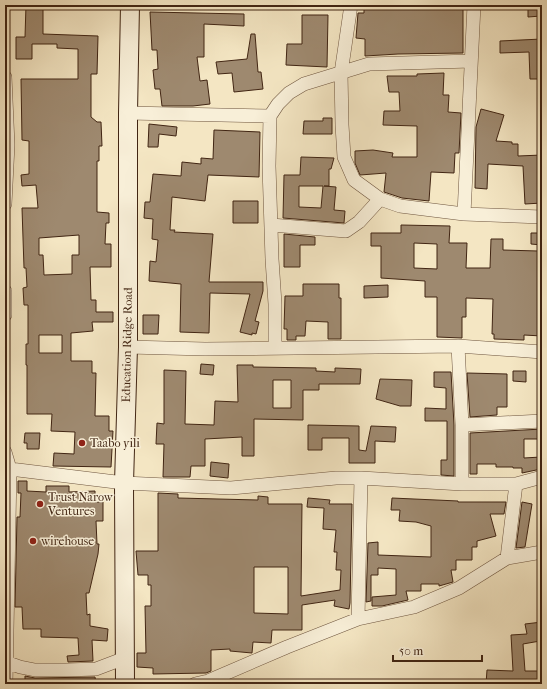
<svg xmlns="http://www.w3.org/2000/svg" width="547" height="689" font-family="'IM FELL French Canon',serif">
	<rect width="100%" height="100%" fill="#f4e6c3"/>
	<filter id="stains"><feTurbulence type="fractalNoise" baseFrequency=".005" numOctaves="4"/><feColorMatrix values="0 0 0 0 .2 0 0 0 0 .09 0 0 0 0 .02 0 0 0 .5 -.17"/></filter>
	<radialGradient id="worn" r=".72"><stop offset=".6" stop-color="#630" stop-opacity="0"/><stop offset="1" stop-color="#630" stop-opacity=".3"/></radialGradient>
	<path fill="#9e896f" stroke="#412513" fill-rule="evenodd" d="M26,5H43V34L98,36L97,74H91V117L97,122H101L102,146H99V161H97V212L109,213V223H106L105,244H111V267H90L91,300H96V312H113V322H92L93,331L71,333V361H92V373H96L95,416H109V431H113L111,467L53,466L54,453L74,454L75,432L51,431L52,414H27V365H26V344H28V305H24L23,288L27,287L26,268H24L22,208H38L36,185L22,186L21,175L29,174V141L22,140L21,79H78V49L57,48V44H32V59H16V37H25ZM79,235V255H72V274L44,275L43,255H39V238ZM39,335H62V353H39Z
		M364,5H463V53L398,54L365,56V39L356,38L358,13H364Z
		M528,5H540L541,16L528,17Z
		M150,12L244,14V26L204,24V57H197L200,81L207,80L210,104L193,106H162L160,89H155L153,70L158,69L157,50H152Z
		M302,15H328L327,67L286,65L287,44H302Z
		M251,34H255L258,72H261L263,89L234,92L232,73L218,74L216,62L247,59Z
		M542,39V79H530L529,52L500,53V41Z
		M444,73L443,95H449L448,112L461,113L459,153H455L454,173L431,172L429,201L402,198L384,192L386,173L360,175L355,163V151L373,150L393,153L392,157H417V126L383,125L384,111H400L399,92H389L387,76H417V74Z
		M481,109L504,115L496,141L512,142V144H518V156L542,155V203L525,204L523,166L488,164L487,189L475,188L476,127Z
		M323,118H332V134H303L304,121H323Z
		M149,124L177,127L176,136L159,134L158,147H148Z
		M214,130L260,132L259,177L208,175L205,201L172,197L170,230H175L174,232L213,234L209,282H263V291L255,321L259,322L256,334L252,333V335L240,332L250,294L210,293L209,333L180,332L181,284L149,281L150,261L156,262L158,240L152,239L153,219L144,218L145,202H150L153,174L181,176L182,162L201,164V158L213,159Z
		M301,157L334,158L331,169H329V186H324L336,187L334,210L345,211L344,223L283,218L284,175H300ZM299,186H323L321,208L299,207Z
		M233,201H258V223H233Z
		M401,225L450,226L449,243H467L466,268H490L491,239H503V250L538,251V288H542V336L524,335V340L494,339V334H492L493,299L466,298V317H462V338L437,337V297H425V281L381,278V246H371V233H401ZM414,243L437,244V269L414,268Z
		M531,233H542V245L531,244Z
		M284,234L315,237V245H300V267H284Z
		M303,284H339V298H341V339H328V322L306,321L305,336H296V340H287V329H284L285,296H303Z
		M388,285V297L364,298V286Z
		M143,315H159L158,334H143Z
		M201,364L214,365L213,375L200,374Z
		M237,365H253V367L316,368V371L335,372V368L361,369L360,384H319V390H303V420L254,419V456H242V437L205,439V466H191L190,477H163L164,444H156L157,423L164,424V370L186,371L185,424L214,425L215,401L238,402ZM273,380H291V408H273Z
		M513,371H526V382L513,381Z
		M434,372H451L454,425V476L441,475V460H447V421H425V408L446,409V388L434,387Z
		M467,373L507,374V407H497V415L470,417Z
		M380,379L412,380L411,406H400L376,399Z
		M308,425L359,426V450L366,451L371,426L396,427L395,442L375,441V463H349V438H322V450H308Z
		M542,429V439H524V458L541,457V469L522,473V468H513V467H496V464H477V474H470V433Z
		M25,433H40L39,449H27V443H24Z
		M211,462L229,464L228,478L210,476Z
		M18,481H27V491L46,492V486H69V492L95,491V502H103V521H96L97,544H99L98,554L89,593H86L87,615L90,614V626L108,629L107,641L92,640L93,661L68,662L67,656L79,655L78,638L41,637V629H23L22,607H15L17,517H20L21,493H18Z
		M158,493L178,494V498L258,500V496L268,497V504H302L301,596L340,590L341,570H336L337,552H334L336,530L323,529L324,508L307,507L308,498L330,500L329,504H352L350,603L349,609L334,606L335,600L302,605V630H272L271,643L253,642L252,653L230,651V649L211,650V671L206,673L153,674V668L137,667V653H146L145,606H151V585H148V575H138L136,551H158ZM254,567H288V614L254,613Z
		M392,498L458,501V502H506L504,514H490L496,536L477,541V547H472V560H456V570H451L453,582L439,586V584H421V591H406L408,600L382,606H372V597L396,595V569L378,568V575H371V601L366,602L368,543L378,542V555L431,557V526L416,522L399,521L400,510H391Z
		M522,502L532,504L525,547L516,548Z
		M542,622V634L539,635L540,641L523,644L525,671H542V683H540L541,684H486L487,670L513,671L511,635L527,634L525,624Z
		M25,676L35,678L95,677L96,684H25Z"/>
	<g fill="none" stroke-linecap="round" stroke-linejoin="round">
		<defs>
			<path id="street" d="M351,5L341,73L342,125L344,157L354,180L380,199L400,206L464,214L542,217
				M5,77L8,145L5,204
				M128,113L270,116
				M464,214L474,5
				M271,225L346,231L359,222L380,199
				M5,291V315
				M458,346L462,425V484
				M128,347L205,349L458,346L542,352
				M275,348V304L272,259L269,166L270,116L278,104L289,93L304,84L369,64L471,61
				M462,425L542,421
				M5,452L10,469L6,684
				M10,469L124,483L231,488L336,478H361L462,484H516L542,477
				M507,558L516,484
				M358,619L361,478
				M6,662L20,667L35,670H66L96,669L125,658
				M195,684L208,681L287,647L358,619L414,607L459,588L507,558L542,552"/>
			<path id="secondary" d="M125,684L124,483L128,347V113L130,5"/>
		</defs>
		<use href="#street" stroke="#6e553f" stroke-width="14"/>
		<use href="#secondary" stroke="#412513" stroke-width="20"/>
		<use href="#street" stroke="#f8efd8" stroke-width="13"/>
		<use href="#secondary" stroke="#f8efd8" stroke-width="18"/>
	</g>
	<g fill="#8f2418" stroke="#f8efd8" stroke-width="1.5">
		<circle cx="82" cy="443" r="4"/>
		<circle cx="40" cy="504" r="4"/>
		<circle cx="33" cy="541" r="4"/>
	</g>
	<g text-anchor="middle" dominant-baseline="central" stroke-width="3" stroke-linejoin="round" paint-order="stroke">
		<g font-size="12" fill="#412513" stroke="#f8efd8">
			<text transform="translate(127 345) rotate(-89)">Education Ridge Road</text>
		</g>
		<g font-size="12" fill="#412513" stroke="#f8efd8" text-anchor="start">
			<text x="90" y="443">Taabo yili</text>
			<text x="48" y="497">Trust Narow<tspan x="48" dy="14">Ventures</tspan></text>
			<text x="41" y="541">wirehouse</text>
		</g>
	</g>
	<rect width="547" height="689" fill="none" stroke="#f4e6c3" stroke-width="20"/>
	<rect x="6" y="6" width="535" height="677" fill="none" stroke="#412513" stroke-width="2"/>
	<rect x="10" y="10" width="527" height="669" fill="none" stroke="#412513"/>
	<path d="M393 655v6h89v-6" fill="none" stroke="#412513" stroke-width="2"/>
	<text x="399" y="655" font-size="12" fill="#412513" stroke="#f8efd8" stroke-width="3" paint-order="stroke">50 m</text>
	<rect width="100%" height="100%" filter="url(#stains)"/>
	<rect width="100%" height="100%" fill="url(#worn)"/>
</svg>
